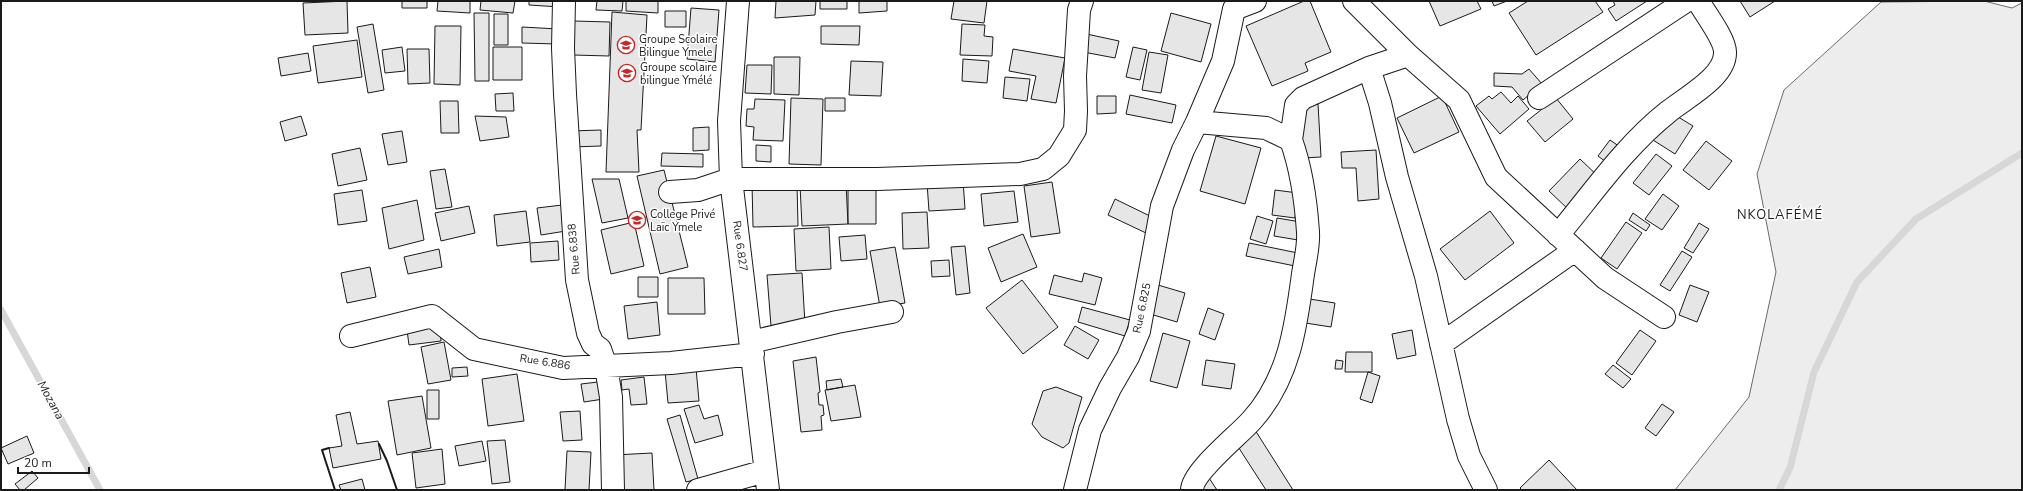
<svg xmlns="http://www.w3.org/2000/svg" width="2023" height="491" font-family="'Nunito Sans',sans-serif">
	<rect width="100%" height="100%" fill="#fff"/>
	<path fill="#ededed" stroke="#6a6a6a" d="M1984,1L2012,8L2022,3V490H1675L1749,397L1776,272L1757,174L1784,90L1881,2Z"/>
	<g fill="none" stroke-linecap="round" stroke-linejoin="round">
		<path stroke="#d7d7d7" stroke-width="7" d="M1,310L100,490
			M1779,490L1790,468L1814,372L1857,282L1916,219L2022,153"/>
	</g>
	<path fill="#e6e6e6" stroke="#1a1a1a" d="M347,1L348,33L305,35L303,3Z
		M402,1H427V8H402Z
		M438,1H470V13L437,11Z
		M481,1H515L513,13L480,10Z
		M529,1H561L560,7L529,5Z
		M597,1H623L622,11L596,10Z
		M626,1H658V13L626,11Z
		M776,1H816L815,15L775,18Z
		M820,1H847V9H820Z
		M859,1H887V11L859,13Z
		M954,1H987L984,23L951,19Z
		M1304,1H1310L1331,52L1305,63L1308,71L1272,86L1246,26Z
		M1429,1H1477L1481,9L1440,26Z
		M1492,1H1507L1494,6Z
		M1528,1H1595L1603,12L1536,55L1509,13Z
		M1613,1H1647L1616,21L1608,9L1615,5Z
		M1740,1H1775L1750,17Z
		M691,8L719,10L715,62L687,59Z
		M665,11H686V27H665Z
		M612,12L647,15L641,130H637L639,172H606Z
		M474,13H489V81H475Z
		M1171,13L1211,24L1201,62L1161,51Z
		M494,14H508V45H494Z
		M574,21L610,22L609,56L573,55Z
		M373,24L384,90L368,93L357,27Z
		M962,24L985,25L984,36L993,37L992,56L960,55Z
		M435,26H461L460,85L434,84Z
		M821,26H860L859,45L821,44Z
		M522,27L558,29L557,44L522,43Z
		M1082,33L1119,41L1115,58L1078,51Z
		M357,40L362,77L318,83L313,46Z
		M402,47L405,71L385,73L382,50Z
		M493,47H522V80H493Z
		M1133,47L1147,50L1140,80L1126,77Z
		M407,49H429L430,83L408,84Z
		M1013,49L1065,58L1056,103L1031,99L1036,76L1009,71Z
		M1149,52L1168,55L1161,93L1142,90Z
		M308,53L311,71L281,76L278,58Z
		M774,57H800L799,95L774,94Z
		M963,59L989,61L987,83L962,81Z
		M851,61L883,62L881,96L849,95Z
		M747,65H772L771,94L745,93Z
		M1529,69L1542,84L1523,100L1512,87L1494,86V73L1522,74Z
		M1005,77L1030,79L1027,101L1003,98Z
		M1501,92L1511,103L1518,96L1529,109L1500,134L1476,106L1489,96L1492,99Z
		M513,93L514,111H496L495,94Z
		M1130,95L1176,105L1172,123L1126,114Z
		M1097,96H1116V113L1097,114Z
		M1442,96L1459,132L1414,153L1397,118Z
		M791,98L823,99L821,165L789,164Z
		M825,98H845V111H825Z
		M1556,98L1573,119L1545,142L1527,121Z
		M755,99L785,100L783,141L753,140L754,127L746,126L747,109H754Z
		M440,101H458L459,133H441Z
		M1318,104L1321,157L1303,158L1299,105Z
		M1670,112L1693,126L1675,154L1653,140Z
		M301,116L307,135L285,141L280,122Z
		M475,116L506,117L509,137L480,141Z
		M709,127V150L693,151V128Z
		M601,130V146L571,147L570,131Z
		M402,131L407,162L388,165L382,134Z
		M1216,136L1261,148L1245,204L1200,191Z
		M1610,140L1623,149L1610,165L1598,156Z
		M1706,141L1732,161L1709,190L1683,170Z
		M756,145L771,146V162L756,161Z
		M360,148L367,180L338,186L332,154Z
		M1376,150L1379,199L1358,201L1356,168H1342L1341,152Z
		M662,153L703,154V167L661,166Z
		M1656,154L1672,166L1649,195L1633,183Z
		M1580,159L1601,179L1570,211L1549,191Z
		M445,169L452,207L436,209L430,171Z
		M664,170L688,267L660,274L637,176Z
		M592,179H619L628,218L602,223Z
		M963,180L965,209L929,211L927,183Z
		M1052,182L1060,233L1031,237L1024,186Z
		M752,183H797L798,226L753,227Z
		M846,183L848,224L802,226L800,185Z
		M362,190L367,221L338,225L334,194Z
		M848,190H876V224H848Z
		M1275,190L1298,193L1295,218L1272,215Z
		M1014,191L1018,222L984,226L981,194Z
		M1663,194L1679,206L1662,230L1645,219Z
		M1115,199L1154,218L1146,233L1108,215Z
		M417,200L424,240L389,249L382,208Z
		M562,205L566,231L541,235L537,208Z
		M469,206L475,233L441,241L435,213Z
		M526,211L530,242L497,246L494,215Z
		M1490,211L1514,243L1465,280L1440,249Z
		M927,212L929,248L903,249L902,213Z
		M1633,213L1650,225L1646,231L1629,220Z
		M1257,216L1273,221L1266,244L1250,239Z
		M1277,218L1301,222L1298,240L1274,236Z
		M634,222L644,266L611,274L601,230Z
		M1626,222L1642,233L1617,269L1601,258Z
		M1699,223L1709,229L1693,253L1684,248Z
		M829,227L831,269L796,271L794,229Z
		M1023,234L1037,267L1001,282L988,248Z
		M865,235L867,259L841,261L839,237Z
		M558,241L559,260L531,262L530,243Z
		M1249,243L1298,253L1295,266L1246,256Z
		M965,246L970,293L956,295L951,247Z
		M895,247L905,303L880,307L870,251Z
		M439,249L442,267L408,274L404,257Z
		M1682,251L1692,257L1670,291L1660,285Z
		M949,260L950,276L932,277L931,261Z
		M370,267L376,297L347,303L341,273Z
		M802,273L805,324L771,326L767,275Z
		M1084,273L1102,278L1095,305L1049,294L1054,275L1082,282Z
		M638,277H658V297H638Z
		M668,278H704L705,314H668Z
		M1022,280L1058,327L1023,354L986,308Z
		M1158,285L1185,293L1177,322L1150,314Z
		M1690,285L1709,292L1697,322L1679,315Z
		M1303,298L1335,303L1331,327L1299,322Z
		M657,302L660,335L628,339L624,306Z
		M1082,307L1130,320L1125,336L1078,322Z
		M1208,308L1224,314L1215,340L1199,334Z
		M440,325L441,341L409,345L407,330Z
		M1075,326L1099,340L1088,359L1064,345Z
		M1412,330L1416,355L1397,359L1392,334Z
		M1640,330L1656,341L1632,375L1616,363Z
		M1163,333L1190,341L1177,388L1150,381Z
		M444,342L451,380L428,384L421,347Z
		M1346,352H1372V372H1345Z
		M816,357L820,392L818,393L819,405H823L824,415L821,416L822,430L801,432L793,361Z
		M1206,360L1235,364L1231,389L1202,385Z
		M1336,360L1343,361L1342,369H1335Z
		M1613,365L1631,379L1623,388L1605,374Z
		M467,367L468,376L452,377V368Z
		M696,368L699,401L668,403L665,371Z
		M1368,372L1380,376L1372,403L1360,399Z
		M517,374L524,421L488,426L482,379Z
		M644,377L647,404L631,405L629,389L622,390L621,380Z
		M841,379L843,387L827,390L826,381Z
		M598,382L610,398L584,402L581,384Z
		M855,385L861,417L831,421L825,390Z
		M1056,387L1082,397L1069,443L1063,448L1042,437L1032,424L1043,391Z
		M427,390H439V419H427Z
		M422,396L431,448L397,455L388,401Z
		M1662,404L1674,412L1656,436L1645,428Z
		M699,405L704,419L718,415L723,435L695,443L684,409Z
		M580,411L582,440L563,441L560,412Z
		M350,412L357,444L378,441L381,459L333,468L329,448L342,446L336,415Z
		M680,415L698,479L686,482L667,419Z
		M1255,430L1293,490H1266L1235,442Z
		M27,436L34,453L8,464L1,448Z
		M505,440L510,482L492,484L487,441Z
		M482,441L486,461L459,466L455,446Z
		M442,449L445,484L416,488L412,453Z
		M567,451L591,452L589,490H565Z
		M652,453L654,490H616L614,455Z
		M1549,460L1577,490H1522L1520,488Z
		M32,471L38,478L24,490H20L15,484Z
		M1209,478L1217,490H1199Z
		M362,479L365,490H341L339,485Z"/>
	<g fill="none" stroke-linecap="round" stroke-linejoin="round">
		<defs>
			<path id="minor" d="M564,1L563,48L565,94L577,280L588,333L593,344L600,349L606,367L611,397L613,490
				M738,1L729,121L731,179L768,490
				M1354,1L1408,55L1459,100L1496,177L1605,278L1664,317
				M1369,68L1380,103L1397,177L1426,276L1458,419L1469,456L1486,490
				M1539,98L1686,1
				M1291,140L1296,105L1303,98L1369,68L1408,55
				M670,192L698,190L731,179H877L1020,174L1043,169L1059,156L1075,130L1076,111L1075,76L1079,10L1082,1
				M1558,235C1593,193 1625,146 1668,112C1685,98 1726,77 1725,52C1725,39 1705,13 1698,1
				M351,336L432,316L474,349L563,368L671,363L753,354
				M751,342L837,322L892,312
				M1441,344L1575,250
				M698,490L765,471
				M1075,490L1090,430L1110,388L1128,357L1139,331L1162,206L1183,150L1197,122L1223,61L1234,9L1255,1
				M1192,490C1192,472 1239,435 1252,420C1289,379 1296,327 1303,274C1305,261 1309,246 1308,232C1306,202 1301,168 1291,140L1266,128L1197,122"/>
		</defs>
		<use href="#minor" stroke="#1a1a1a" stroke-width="24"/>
		<use href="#minor" stroke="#fff" stroke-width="22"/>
		<path stroke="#1a1a1a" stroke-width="2" d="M379,444L387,461L397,490
			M329,448L322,450L335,490"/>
	</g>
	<defs>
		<symbol id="school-ring" viewBox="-11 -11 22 22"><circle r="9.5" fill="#fff" stroke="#c62828" stroke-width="1.5"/><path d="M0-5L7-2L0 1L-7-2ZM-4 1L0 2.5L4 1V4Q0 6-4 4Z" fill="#c62828"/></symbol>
	</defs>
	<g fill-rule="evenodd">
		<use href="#school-ring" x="616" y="35" width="20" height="20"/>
		<use href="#school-ring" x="617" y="63" width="20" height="20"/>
		<use href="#school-ring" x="627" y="210" width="20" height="20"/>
	</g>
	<g text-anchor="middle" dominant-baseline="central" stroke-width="3" stroke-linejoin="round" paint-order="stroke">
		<g font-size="11" fill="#1a1a1a" stroke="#fff" text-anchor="start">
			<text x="639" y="39">Groupe Scolaire<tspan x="639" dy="13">Bilingue Ymele</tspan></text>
			<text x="640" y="67">Groupe scolaire<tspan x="640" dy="13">bilingue Ymélé</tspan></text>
			<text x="650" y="214">College Privé<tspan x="650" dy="13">Laïc Ymele</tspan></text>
		</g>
		<g font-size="11" fill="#1a1a1a" stroke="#fff">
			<text transform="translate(740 246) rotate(82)">Rue 6.827</text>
			<text transform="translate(574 249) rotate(-95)">Rue 6.838</text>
			<text transform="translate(1142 308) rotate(-78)">Rue 6.825</text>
			<text transform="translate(545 362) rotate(9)">Rue 6.886</text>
		</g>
		<g font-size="12" font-style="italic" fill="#1a1a1a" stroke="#fff">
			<text transform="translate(51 400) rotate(61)">Mozana</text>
		</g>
		<g font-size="13" letter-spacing="1" fill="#1a1a1a" stroke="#fff">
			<text x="1780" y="215">NKOLAFÉMÉ</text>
		</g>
	</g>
	<rect width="2023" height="491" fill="none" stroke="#1a1a1a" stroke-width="4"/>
	<path d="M18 467v6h71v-6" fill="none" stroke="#1a1a1a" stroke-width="2"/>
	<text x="24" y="467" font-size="12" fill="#1a1a1a" stroke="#ffffff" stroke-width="3" paint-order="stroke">20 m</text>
</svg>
